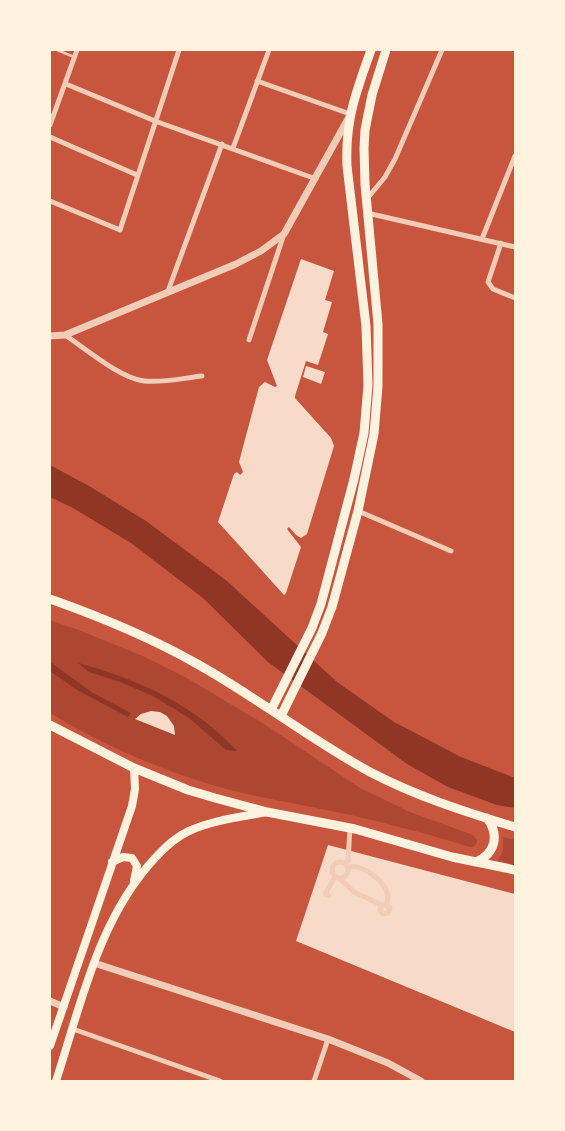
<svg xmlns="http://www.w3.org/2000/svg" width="565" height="1131" font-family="'Open Sans',sans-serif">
	<rect width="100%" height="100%" fill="#c8553d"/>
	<path fill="#ae4732" d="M50,620L81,631L145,657L185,677L264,724L360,788L410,812L473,835L477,840C477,844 474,848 470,847C424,833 377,820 331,811C290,802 248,796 209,784C153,767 100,743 50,713Z
		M503,837L515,840V865L498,860L503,851Z"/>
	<path fill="#8f3625" d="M50,465L89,486L146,521L227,581L337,682L394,722L461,757L515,778V808L497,805L448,787L407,764L268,662L203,598L131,543L73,508L50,497Z
		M50,662L93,693L131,713L128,717L77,690L50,671Z
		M78,663C138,679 195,705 237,751L226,750L189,718L153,696L120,682L89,672Z"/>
	<path fill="#f7dbc8" d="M301,259L334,271L325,300L332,302L323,332L328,334L318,365L306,361L295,396V398L331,438L334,446L307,534L301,538L296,535L289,527L287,529L301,547L286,593L284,595L218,522L234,474L237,472L240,475L243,472L239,462L259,387L265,382L275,387L277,386L267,360Z
		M306,366L325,372L321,384L303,377Z
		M151,711L160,712L167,716L174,726L175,735L135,719L141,714Z
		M328,845L515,894V1032L296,941Z"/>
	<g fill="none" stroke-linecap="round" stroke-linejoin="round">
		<path stroke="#f1ccb7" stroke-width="2.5" d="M57,50L74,57"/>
		<path stroke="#f1ccb7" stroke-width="5" d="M257,81L350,114
			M66,84L155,121L316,179
			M50,125L77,50
			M50,137L137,175
			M233,148L269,50
			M366,200L385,177L395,159L442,50
			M50,201L120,230L179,50
			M367,213L515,247
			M482,239L515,156
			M501,243L488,282L493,289L515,298
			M168,291L222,144
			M65,335C86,349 120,378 144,381C163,383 184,378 202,376
			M249,340L284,234
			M358,511L451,551
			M332 870a8 8 0 1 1 16 0a8 8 0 1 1-16 0Z
			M345,863L348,861L350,827
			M348,867C362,864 386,881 388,896C388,899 387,902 386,905L390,908L388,913L383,914L380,910L382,905H386
			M339,878L354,892L382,905
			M329,896L325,894L335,877
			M73,1029L220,1081
			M314,1081L328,1039"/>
		<path stroke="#f1ccb7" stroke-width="7" d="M50,336L65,335L236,264L261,251L284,234L349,117
			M94,963L328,1039L388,1063L421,1081
			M50,1001L64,1007"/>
		<path stroke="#fff3e0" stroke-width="8" d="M112,862L123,857L132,858L137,866L134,881
			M50,1046L132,806L135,789L134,768
			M56,1081C81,1004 99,917 156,857C166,846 176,837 189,831C213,820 241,817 267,812"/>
		<path stroke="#fff3e0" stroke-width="9" d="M50,599C101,617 152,638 199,665C258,698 311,740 370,772C416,796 465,812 515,827
			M271,710L312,628L321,604L354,479L364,433L368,385L366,326L347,166C345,120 356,92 371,50
			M281,716L322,633L332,607L358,511L374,434L378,386V324L365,184L364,148L365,130L372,95L386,50
			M50,725L134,768L188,790L215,798L267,812L355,829L452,857L515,870
			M476,862C495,854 500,835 487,818"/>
	</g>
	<rect width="565" height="1131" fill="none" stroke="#fff3e0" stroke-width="102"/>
</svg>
